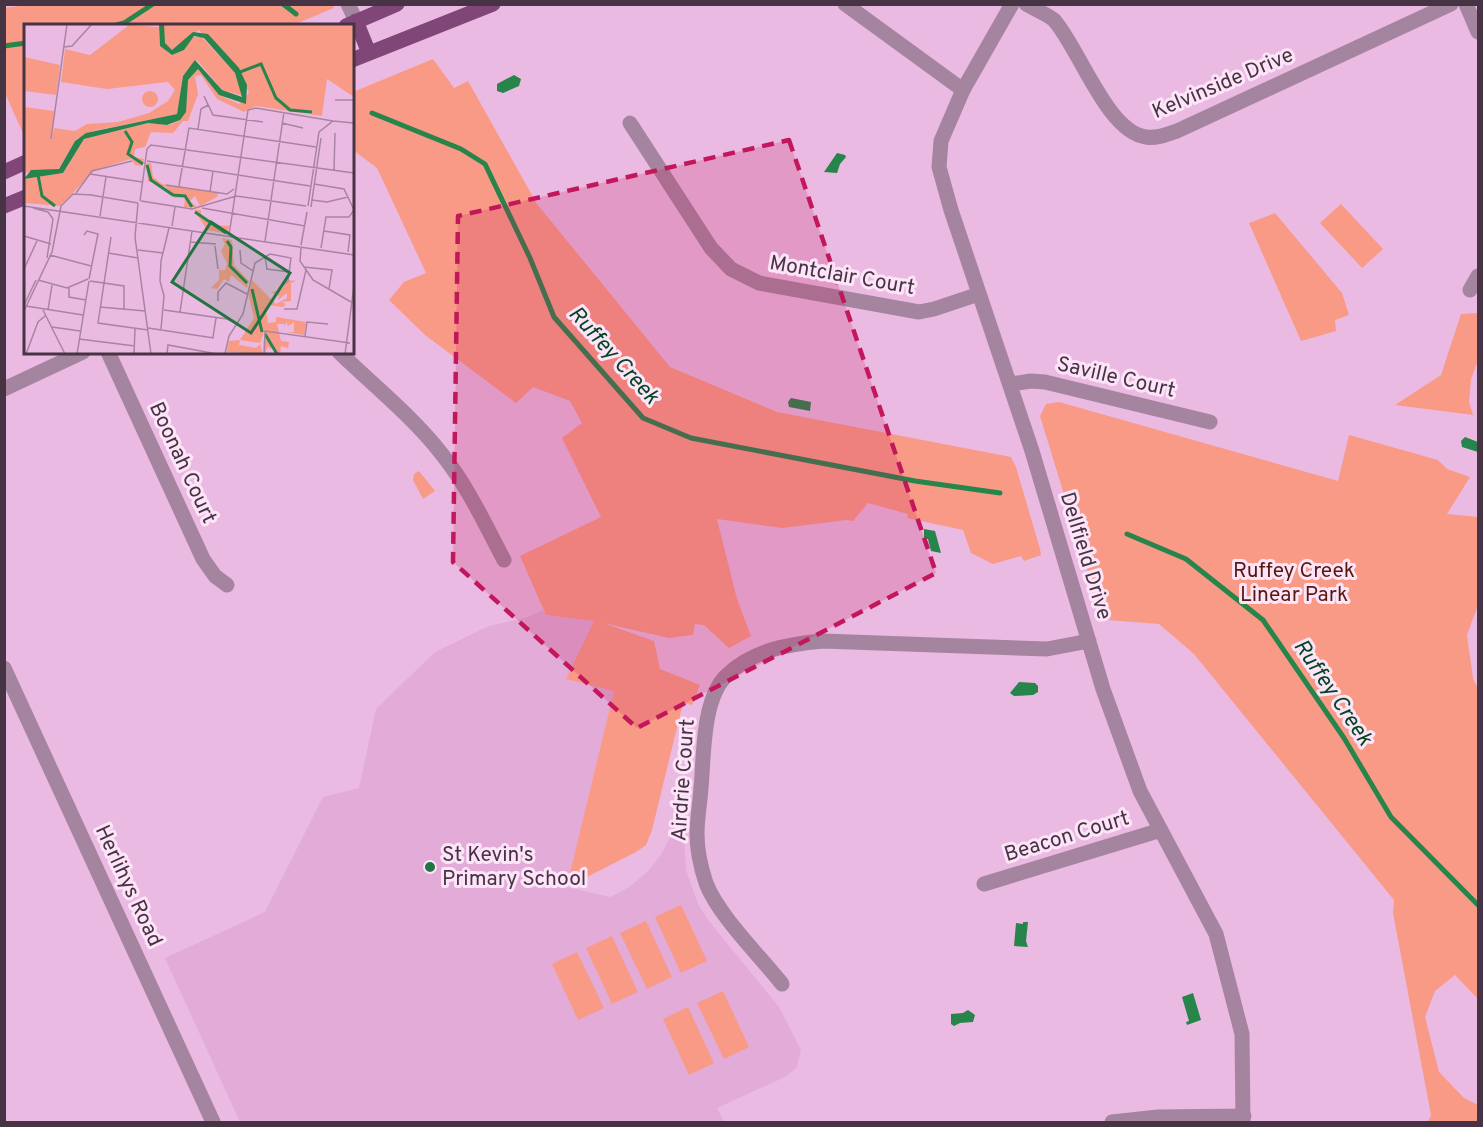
<svg xmlns="http://www.w3.org/2000/svg" width="1483" height="1127" font-family="Overpass,sans-serif">
	<rect width="100%" height="100%" fill="#ebbae2"/>
	<path fill="#e2abd8" d="M543,610L546,615L594,620L614,691L567,887L610,897L629,887L646,873L661,855L671,835L684,836L686,870L698,904L708,920L779,1007L801,1050L797,1067L787,1076L717,1108L724,1122H240L165,958L265,912L323,797L359,788L376,709L435,652L489,626L525,618Z"/>
	<path fill="#f99a86" d="M27,5L333,4L334,8L293,25L26,26L25,138L5,93L4,8Z
		M433,59L454,88L468,81L537,204L670,367L777,412L1011,457L1016,467L1040,549L1041,555L1024,561L1021,556L993,564L971,553L963,530L907,518L908,514L868,503L853,521L846,520L782,528L717,519L737,599L751,636L729,648L704,625L695,624L693,635L669,638L603,623L654,641L660,669L700,685L692,705L683,703L652,830L646,845L636,852L587,877L570,873L614,691L566,679L594,621L546,615L520,556L601,517L562,438L582,423L570,401L533,387L516,403L425,335L389,300L404,282L426,273L377,168L353,150V92Z
		M1341,204L1383,249L1362,268L1320,223Z
		M1275,213L1342,293L1349,315L1335,320L1336,331L1301,341L1249,223Z
		M1478,313V360L1471,379L1469,402L1473,415L1395,405L1441,375L1461,314Z
		M1059,402L1338,481L1349,435L1438,460L1447,469L1470,477L1447,514L1478,517V605L1467,635L1473,678L1478,689V999L1455,975L1435,991L1425,1017L1439,1072L1464,1098L1478,1105V1122H1428L1431,1115L1393,913L1394,900L1194,654L1159,624L1108,620V612H1100L1040,416L1046,404Z
		M419,471L435,491L423,499L413,480L414,474Z
		M681,905L707,961L681,973L655,917Z
		M646,921L672,977L647,989L620,933Z
		M612,936L638,992L612,1004L586,948Z
		M577,952L604,1008L578,1020L552,964Z
		M723,991L749,1047L724,1059L697,1003Z
		M688,1007L714,1063L689,1075L663,1019Z"/>
	<path fill="#27844b" d="M514,75L521,79L519,86L503,93L497,91V84Z
		M837,153L845,155L846,157L840,164L837,173L824,172Z
		M791,398L811,402L810,411L789,407L788,402Z
		M1465,437L1478,442V452L1462,447L1461,441Z
		M924,529L935,531L941,553L931,551L928,539H924Z
		M1019,682L1035,683L1038,686V692L1033,695L1014,696L1010,693Z
		M1023,922H1028L1026,941L1028,947L1014,946L1016,923L1023,924Z
		M1193,993L1201,1020L1187,1025L1186,1022L1189,1021L1182,997Z
		M968,1010L975,1015L973,1022L960,1023L954,1026L951,1024V1014L963,1013Z"/>
	<g fill="none" stroke-linecap="round" stroke-linejoin="round">
		<path stroke="#27844b" stroke-width="5" d="M283,4L296,14
			M113,26L124,23L153,4
			M4,46L26,43
			M372,113L461,149L485,164L530,258L554,317L643,418L691,438L915,481L1000,493
			M1127,534L1186,559L1263,620L1344,738L1391,817L1478,905"/>
		<path stroke="#a5849f" stroke-width="15" d="M348,4L356,21
			M845,4L963,90
			M1012,4L963,90L941,141L939,167L951,210L1032,451L1103,689L1140,791L1216,934L1242,1034L1243,1122
			M1026,4C1034,9 1047,14 1054,20C1079,48 1107,132 1146,137C1157,139 1167,134 1177,131L1451,4
			M1466,4L1478,32
			M630,123L711,248L731,269L759,283L919,312L934,309L979,294
			M1470,290L1478,276
			M108,352L203,559L215,576L227,585
			M339,352C373,385 412,416 441,453C467,485 485,524 504,560
			M1011,384L1031,381L1045,382L1210,422
			M4,389L83,352
			M4,668L213,1122
			M984,884L1161,830
			M782,984C760,956 718,915 706,883C701,868 697,849 697,834C697,819 700,803 701,788C704,757 702,698 727,675C753,650 789,644 823,641L1047,649L1089,641
			M1112,1122L1158,1117L1244,1116"/>
		<path stroke="#814678" stroke-width="15" d="M356,21L369,53
			M346,26L397,4
			M352,60L493,4
			M4,172L26,162
			M4,206L26,197"/>
	</g>
	<path fill="#c2185b" fill-opacity="0.2" stroke="#c2185b" stroke-width="4.5" stroke-dasharray="12 8" stroke-linejoin="round" d="M789,140L936,573L637,728L453,562L458,216Z"/>
	<circle fill="#247342" stroke="#fde4f8" stroke-width="2" cx="430" cy="867" r="6"/>
	<g text-anchor="middle" dominant-baseline="central" stroke-width="6" stroke-linejoin="round" paint-order="stroke">
		<g font-size="21" fill="#463343" stroke="#fde4f8">
			<text transform="translate(1223 84) rotate(-23)">Kelvinside Drive</text>
			<text transform="translate(842 276) rotate(10)">Montclair Court</text>
			<text transform="translate(1116 378) rotate(13)">Saville Court</text>
			<text transform="translate(182 463) rotate(65)">Boonah Court</text>
			<text transform="translate(1085 556) rotate(73)">Dellfield Drive</text>
			<text transform="translate(684 780) rotate(-86)">Airdrie Court</text>
			<text transform="translate(1067 837) rotate(-17)">Beacon Court</text>
			<text transform="translate(128 886) rotate(65)">Herlihys Road</text>
		</g>
		<g font-size="21" fill="#56190e" stroke="#fde4f8">
			<text x="1294" y="571">Ruffey Creek<tspan x="1294" dy="24">Linear Park</tspan></text>
		</g>
		<g font-size="21" fill="#463343" stroke="#fde4f8" text-anchor="start">
			<text x="442" y="855">St Kevin's<tspan x="442" dy="24">Primary School</tspan></text>
		</g>
		<g font-size="22" font-style="italic" fill="#004721" stroke="#fde4f8">
			<text transform="translate(613 356) rotate(48)">Ruffey Creek</text>
			<text transform="translate(1332 693) rotate(56)">Ruffey Creek</text>
		</g>
	</g>
	<g transform="translate(24 24)">
		<rect width="330" height="330" fill="#ebbae2"/>
		<path d="M140,0H330V73L303,55L298,92L232,82L220,88L193,75L177,51L171,52L174,70L164,97H159L149,109L127,108L121,123L111,125L110,133L120,135L118,142L111,141L107,135L71,146L36,182L0,179V155L39,149L60,115L124,99L146,101L156,96L164,56L174,45L195,71L215,80L225,69L219,54L175,6L148,26L139,19ZM105,1L135,3L136,22L148,31L160,26L168,13H178L211,49L219,72L198,66L173,36L159,52L153,90L69,107L52,115L34,146H9L0,150V83L30,87L28,115L30,104L51,107L63,100L94,98L125,89L144,77L151,66L144,58L83,65L37,58L41,25L66,31ZM0,33L36,41L32,71L0,67ZM118 75a8 8 0 1 1 16 0a8 8 0 1 1-16 0ZM122,139H127L129,153L138,160L194,169L193,173L176,182L171,172L166,177L173,183H160L161,173L151,174L142,163L124,157ZM170,186H177V191L191,201L205,202L204,210L183,206ZM198,214L208,216L210,241L225,257L223,264L207,251L205,258L200,255L193,265L187,264L195,256V246H201L203,240L197,227L201,220ZM228,256L252,280L263,274V269L254,276L255,272L247,268L257,266L264,256L272,257L267,259V277L257,278L262,280L259,283L245,281L242,285L244,299L252,298V293L282,298L280,311L262,308H270V298L264,302L262,297L261,303L260,300H253L257,317L265,318L264,324L257,322L256,330H250L251,322L246,325L244,322L241,330V305L236,319L216,316L215,321L232,324L236,320L239,330L203,328L205,317L216,316L230,294L224,269Z" fill="#f99a86"/>
		<path d="M135,0H140L141,19L148,26L169,8L184,10L215,44L223,61L222,80L195,71L174,45L164,56L162,88L156,96L143,101L124,99L60,115L39,149L0,155L7,146L35,145L51,117L62,109L153,90L159,52L171,36L198,66L218,73L211,49L180,14L170,12L160,26L148,31L136,22Z" fill="#27844b"/>
		<path fill="none" stroke="#27844b" stroke-width="3" d="M216,48L237,40L252,74L266,86L288,88M101,107L108,118L104,130L119,140M123,141L127,156L149,171L161,172L168,183M14,151L18,172L31,182M171,188L202,209M203,217L207,223L206,242L223,259M228,265L238,308M241,310L253,330"/>
		<path fill="none" stroke="#a984a2" stroke-width="1.5" d="M40,23L48,22L68,0M180,72L189,91L239,98M311,76H330M258,99L279,104M174,105L177,85L184,81M27,115L43,0M123,137L286,162M310,146L311,109M66,150L118,158M290,160L320,165L330,186L325,193H302L297,224M142,161L203,170L210,165M155,162L165,104L292,123M186,168L189,147M52,169L68,147L108,137M67,171L114,179M247,176L260,88M288,176L303,178L324,173M116,177L123,125L127,121L330,149M117,177L168,185L212,172L282,182M114,179L111,213L127,330M0,182L330,231M284,182L295,108L309,97L330,99M287,183L297,114M9,184L24,188L29,195L23,234M178,184L281,202M76,192L82,153M148,202L151,183M300,207L326,211L324,228M60,211L63,207L74,210L65,255M205,211L224,86L232,84L309,97M0,212L27,220M87,213L74,299L124,306M241,217L247,177M166,218L192,220M277,221L283,188M191,222L194,245M277,224L276,237L289,256L327,278M114,226L139,229M216,226L217,239L229,247M84,229L114,234M26,231L67,242M241,233L243,245L265,248M280,243L308,246L305,265M0,245L13,217M14,256L43,264L64,255M66,257L100,262V285M45,264V273L62,276M194,277V268L202,259L223,270M0,281L12,256M2,282L59,291M76,283L121,287M260,285H273L282,246M19,286L41,330M24,286L28,261M140,286L203,295L214,300M0,287L28,228L37,182L49,170L69,171M156,288L168,207M28,303L56,307M124,304L190,314M137,305L140,272L136,257L137,237L145,204M281,312L283,298L304,300M189,313L192,294M55,315L111,322M2,330L14,298L21,292M53,330L65,257M110,330L111,305M143,330L144,321L193,330M201,330L205,312L219,290L231,239L246,230L267,234L264,257L255,264M240,330L241,307L326,319M321,330L330,262"/>
		<path fill="#247342" fill-opacity="0.15" stroke="#247342" stroke-width="3" d="M187,198L266,249L227,309L148,258Z"/>
		<rect width="330" height="330" fill="none" stroke="#463343" stroke-width="3"/>
	</g>
	<rect width="1483" height="1127" fill="none" stroke="#463343" stroke-width="12"/>
</svg>
